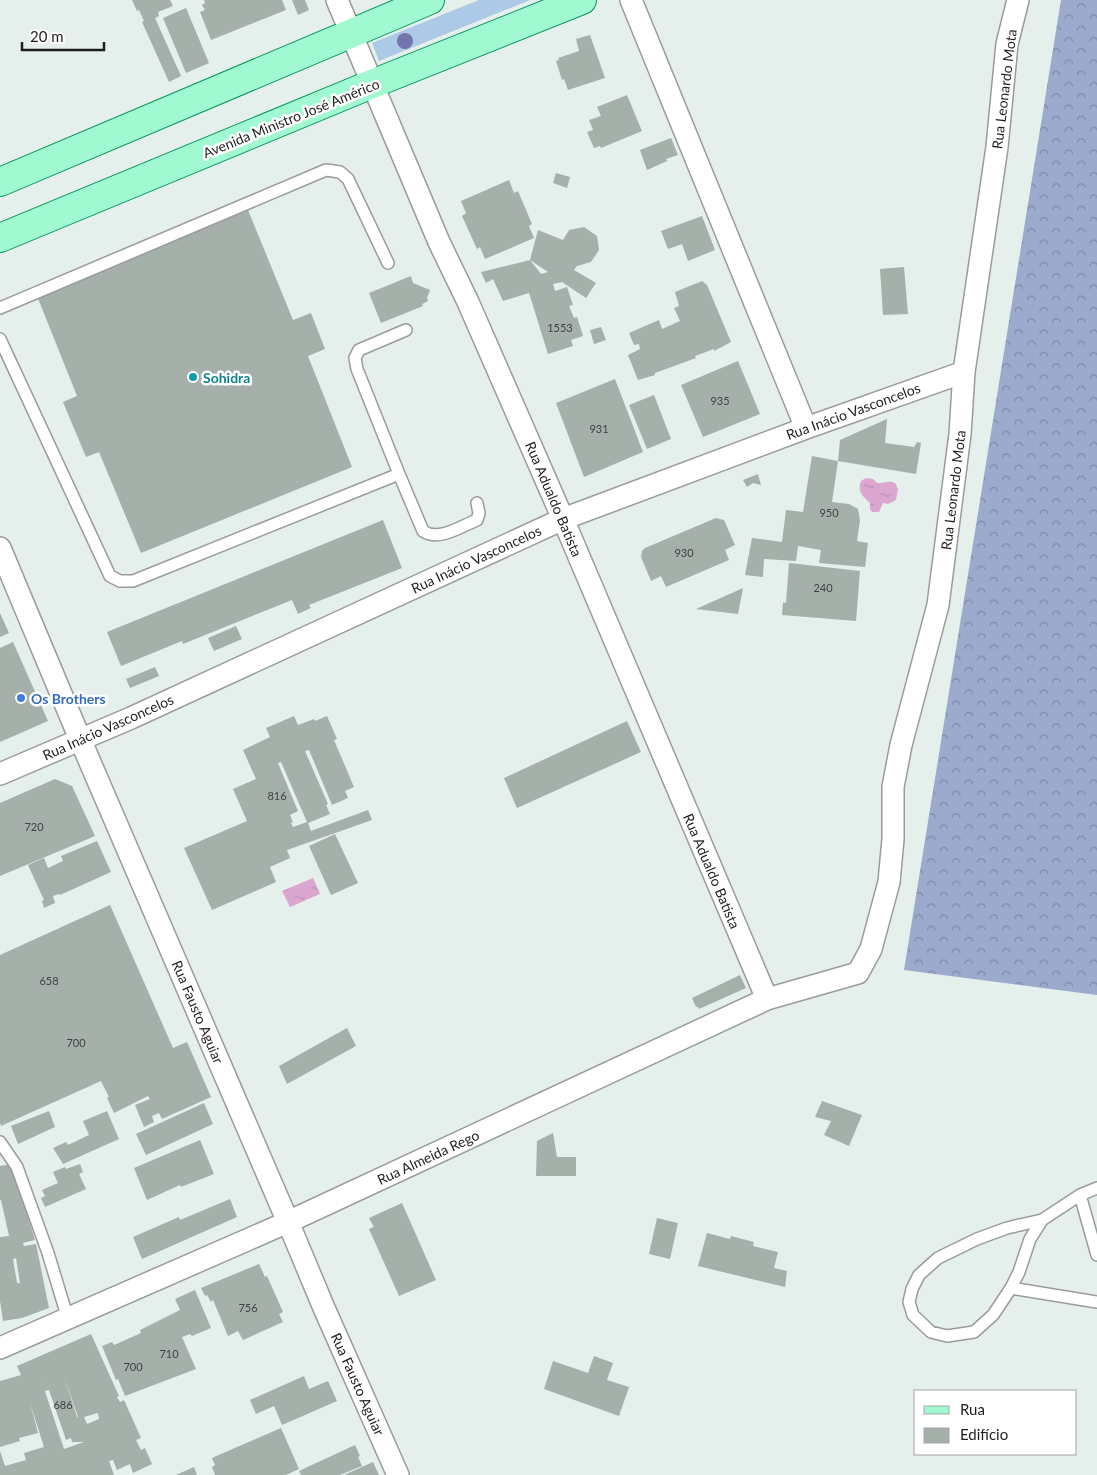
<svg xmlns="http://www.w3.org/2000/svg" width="1097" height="1475" font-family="Lato,sans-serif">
	<defs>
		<pattern id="forest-crowns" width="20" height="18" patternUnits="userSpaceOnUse" patternTransform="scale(1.25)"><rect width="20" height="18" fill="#9baacd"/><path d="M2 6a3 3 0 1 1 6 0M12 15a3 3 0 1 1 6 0" fill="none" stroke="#7e8aa6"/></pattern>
		<pattern id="water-ripples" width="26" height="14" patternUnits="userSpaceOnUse" patternTransform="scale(1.25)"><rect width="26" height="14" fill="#dba6d0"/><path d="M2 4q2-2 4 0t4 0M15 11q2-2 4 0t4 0" fill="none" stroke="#bc8eb2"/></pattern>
	</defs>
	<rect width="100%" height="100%" fill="#e5efeb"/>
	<path fill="#accae7" d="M479,0H530L379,61L372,43Z"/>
	<path fill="url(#forest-crowns)" d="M1061,0H1097V995L904,970Z"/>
	<path fill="url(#water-ripples)" d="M866,478L873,479L877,483C883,484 889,480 895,483L898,489L896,500L888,504L883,503L879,512H872L870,509V503C863,496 857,492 861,481Z
		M313,878L320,894L290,907L282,891Z"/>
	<path fill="#a4b0a9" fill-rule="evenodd" d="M132,0H170L173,6L158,12L159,16L155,18L181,76L169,82L142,22L144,21L139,10L137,11Z
		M204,0H282L286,10L211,40L200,12L205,10L202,5L205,3Z
		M292,0H305L309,10L298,15Z
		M186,8L209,63L186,73L163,18Z
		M590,35L605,78L568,90L564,79L562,80L556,61L559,60L558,58L579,51L576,39Z
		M627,95L642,131L601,148L600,146L594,148L587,132L593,130L589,120L601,116L597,107Z
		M671,138L678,155L666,159L667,161L647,170L640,150Z
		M556,173L570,177L567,188L553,183Z
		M509,180L514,193L518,191L532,224L529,226L534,238L485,259L480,247L477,249L462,216L466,213L461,201Z
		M248,210L293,320L311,313L325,349L308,356L352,467L141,553L99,452L86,457L63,402L77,396L37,296Z
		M702,216L715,250L688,261L682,244L668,249L661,231Z
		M584,227L597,236L599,250L591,262L577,266L574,270L596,283L586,298L562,282L553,284L555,291L567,287L573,305L569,306L574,318L577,317L583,336L571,340L573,346L548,354L529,293L503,301L493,279L486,283L481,272L530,260L541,274L548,272L530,260L538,230L563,240L569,230Z
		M904,267L908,314L883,315L880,269Z
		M411,276L413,283L430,290L427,298L428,301L422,304L423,306L381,323L369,293Z
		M702,281L707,285L731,342L714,351V349L695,356L696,358L655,373V375L638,380L628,355L640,349L639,344L634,345L629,333L659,320L662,329L680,321L674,308L679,306L675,292Z
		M601,327L606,340L594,344L590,330Z
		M738,361L760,414L703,437L681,385Z
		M615,379L643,452L584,477L556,403Z
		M654,395L671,439L647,449L629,405Z
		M887,419L885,443L914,447L917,442L921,443L916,474L838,461L840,440Z
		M812,456L838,461L832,502L849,504L858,509L860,520L857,541L868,543L865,567L819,563L821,550L798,546L796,561L764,559L763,577L745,575L752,538L782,542L786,510L803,512Z
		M758,474L761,485L753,483L747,487L743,480Z
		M716,518L724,520L735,545L725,550L729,560L666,587L661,576L651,581L641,557L642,551L645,548Z
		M383,520L402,568L309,605L311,608L298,614L292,600L183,644L182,641L121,666L107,632Z
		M789,563L860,571L856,621L782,615L783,602L786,603Z
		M743,588L738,614L696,609Z
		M0,613L9,633L0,637Z
		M236,626L242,639L214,651L208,638Z
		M13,642L48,721L0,742V648Z
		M155,667L159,676L130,688L126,679Z
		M294,716L298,725L314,719L315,721L327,716L337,739L334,740L354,787L345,791L348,798L332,805L309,750L305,751L328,804L326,805L330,814L308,823L311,831L368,810L372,820L287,850L290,858L270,867L276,882L212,910L184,848L247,821L233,789L256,779L243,750L270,737L266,728ZM281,762L307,822L293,827L291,823L293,822L290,815L298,811L278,763Z
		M627,721L641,752L517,808L504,778Z
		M55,779L72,786L95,836L0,876V803Z
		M335,834L358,883L331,895L309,846Z
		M97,841L111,872L60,895L59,894L53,896L55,903L44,908L42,901L44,900L28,865L44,858L48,868L63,861L61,856Z
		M110,905L173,1048L187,1042L211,1097L162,1119L159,1113L152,1116L154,1122L144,1127L135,1105L150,1099L148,1096L114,1113L107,1098L109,1097L101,1081L1,1126L0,1123V955Z
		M740,975L746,988L699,1009L698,1007H696L692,998Z
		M347,1028L356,1046L287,1084L279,1066Z
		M822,1101L862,1115L849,1146L824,1135L831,1121L815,1117Z
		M204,1103L213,1124L146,1155L136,1134Z
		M49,1111L55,1127L18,1144L11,1126Z
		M107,1111L119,1139L63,1164L53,1148L66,1142L68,1145L89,1135L83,1121Z
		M553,1133L557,1157H576V1176H536L537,1141Z
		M200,1140L214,1174L181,1187L180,1185L147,1200L134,1168Z
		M12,1164L35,1240L23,1243L24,1246L36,1244L49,1308L22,1318L3,1321L0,1301V1237L9,1236L1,1200H0V1166ZM16,1258L20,1283H17L13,1259Z
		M80,1164L83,1172L79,1174L86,1189L45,1207L41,1198L45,1196L42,1190L58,1183L53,1172L65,1167L66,1169Z
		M230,1199L237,1217L142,1259L133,1237L179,1217L180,1220Z
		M402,1203L436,1280L399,1296L369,1229L374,1227L369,1218Z
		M657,1218L678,1223L670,1259L649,1254Z
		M707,1233L730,1239L731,1236L754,1242L753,1246L778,1252L774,1268L787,1271L785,1287L698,1266Z
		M259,1264L265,1277L267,1276L283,1312L279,1314L283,1322L243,1340L238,1331L228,1336L213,1300L211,1302L207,1295L205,1296L201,1288Z
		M195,1290L211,1328L192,1336L190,1334L182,1337L196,1369L125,1396L118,1379L116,1380L102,1346L112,1342L114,1345L141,1333L140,1330L180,1310L175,1299Z
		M91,1334L119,1396L117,1397L120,1402L124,1400L141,1438L136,1440L141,1450L145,1448L152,1464L133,1473L130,1464L117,1470L113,1460L109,1461L114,1475H0V1451L5,1466L26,1460L24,1453L44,1447L30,1403L38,1433L19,1438L20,1441L0,1447V1381L21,1375L17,1366ZM39,1373L45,1391L49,1390L66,1440L71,1438L72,1442H84L64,1449ZM64,1377L78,1417H77ZM98,1413L99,1419L87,1424L84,1417Z
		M594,1356L613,1363L607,1380L629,1387L619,1416L544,1389L553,1361L588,1373Z
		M304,1376L309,1389L328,1381L337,1401L282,1425L274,1406L256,1414L250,1400Z
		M281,1428L299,1469L286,1475H215L212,1467L215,1465L212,1458Z
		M355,1445L360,1456L358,1457L362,1466L340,1475H301L299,1471Z
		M373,1462L379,1475H344Z
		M194,1467L197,1475H176Z"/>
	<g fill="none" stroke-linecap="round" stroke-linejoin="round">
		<defs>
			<path id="service" d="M0,308L326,170L340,172L348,179L388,263
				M0,339L110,576L120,581H133L399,474L357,369L355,358L359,350L406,330
				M399,474L423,531C439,542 461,526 477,520L479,513L477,503
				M0,1142L17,1167L48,1253L68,1319
				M1080,1195L1097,1255
				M1042,1220L1030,1239L1019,1272L1011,1288L993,1315L974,1332L947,1336L931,1332L913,1315L909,1302L912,1289L919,1275L938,1258L977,1239L1007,1228L1042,1220L1080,1195L1097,1188
				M1011,1288L1097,1302"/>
			<path id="minor" d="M337,0L439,242L468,302L563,519L767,999
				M631,0L806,428
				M0,548L80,739L288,1222L324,1308L398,1475
				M0,774L131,718L563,519L806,428L964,372
				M0,1348L288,1222L767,999L858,973L871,949L889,882L893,839V787L901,745L938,605L960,434L964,372L997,147L1007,44L1018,0"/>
			<path id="primary" d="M0,182L430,0
				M0,238L372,84L582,0"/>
		</defs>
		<use href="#service" stroke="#9b9b9b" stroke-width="14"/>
		<use href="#minor" stroke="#9b9b9b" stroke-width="24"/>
		<use href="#primary" stroke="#059461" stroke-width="30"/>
		<use href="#service" stroke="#fff" stroke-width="11"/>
		<use href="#minor" stroke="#fff" stroke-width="21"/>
		<use href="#primary" stroke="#a0f9d0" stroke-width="28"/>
	</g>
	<circle fill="#7374ac" cx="405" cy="41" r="8"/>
	<circle fill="#0f9aa8" stroke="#fff" stroke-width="2" cx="193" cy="377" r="5"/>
	<circle fill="#3f7fe0" stroke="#fff" stroke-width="2" cx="21" cy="698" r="5"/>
	<g text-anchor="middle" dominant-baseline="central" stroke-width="5" stroke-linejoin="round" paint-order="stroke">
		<g font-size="11" fill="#404241">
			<text x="560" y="327">1553</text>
			<text x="720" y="400">935</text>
			<text x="599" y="428">931</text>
			<text x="829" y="512">950</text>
			<text x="684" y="552">930</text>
			<text x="823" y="587">240</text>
			<text x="277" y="795">816</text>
			<text x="34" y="826">720</text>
			<text x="49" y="980">658</text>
			<text x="76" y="1042">700</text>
			<text x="248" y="1307">756</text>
			<text x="169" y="1353">710</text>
			<text x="133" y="1366">700</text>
			<text x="63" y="1404">686</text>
		</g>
		<g font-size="14" fill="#1e1e1e" stroke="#fff">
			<text transform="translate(1004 89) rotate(-83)">Rua Leonardo Mota</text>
			<text transform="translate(291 118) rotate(-22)">Avenida Ministro José Américo</text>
			<text transform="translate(853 411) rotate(-20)">Rua Inácio Vasconcelos</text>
			<text transform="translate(953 490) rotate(-83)">Rua Leonardo Mota</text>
			<text transform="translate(554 499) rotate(67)">Rua Adualdo Batista</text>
			<text transform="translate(476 559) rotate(-25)">Rua Inácio Vasconcelos</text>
			<text transform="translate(108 727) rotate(-24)">Rua Inácio Vasconcelos</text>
			<text transform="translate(712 871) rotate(67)">Rua Adualdo Batista</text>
			<text transform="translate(198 1012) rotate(67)">Rua Fausto Aguiar</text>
			<text transform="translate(428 1157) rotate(-25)">Rua Almeida Rego</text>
			<text transform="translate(358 1384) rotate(66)">Rua Fausto Aguiar</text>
		</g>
		<g font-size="14" font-weight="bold" fill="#0d838f" stroke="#fff" text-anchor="start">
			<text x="203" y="377">Sohidra</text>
		</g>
		<g font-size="14" font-weight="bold" fill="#366cbe" stroke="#fff" text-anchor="start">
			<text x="31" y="698">Os Brothers</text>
		</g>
	</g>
	<rect x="914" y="1390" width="162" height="65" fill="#ffffff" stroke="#a5a5a5"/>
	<rect x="924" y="1406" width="25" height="8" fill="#a0f9d0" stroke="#a5a5a5"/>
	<text x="960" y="1415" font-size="15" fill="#1e1e1e">Rua</text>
	<rect x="924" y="1428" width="25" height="15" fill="#a4b0a9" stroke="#a5a5a5"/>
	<text x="960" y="1440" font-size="15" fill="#1e1e1e">Edifício</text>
	<path d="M22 42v8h82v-8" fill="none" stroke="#1e1e1e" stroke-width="2.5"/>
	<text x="30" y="42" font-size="15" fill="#1e1e1e" stroke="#ffffff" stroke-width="4" paint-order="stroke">20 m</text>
</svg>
